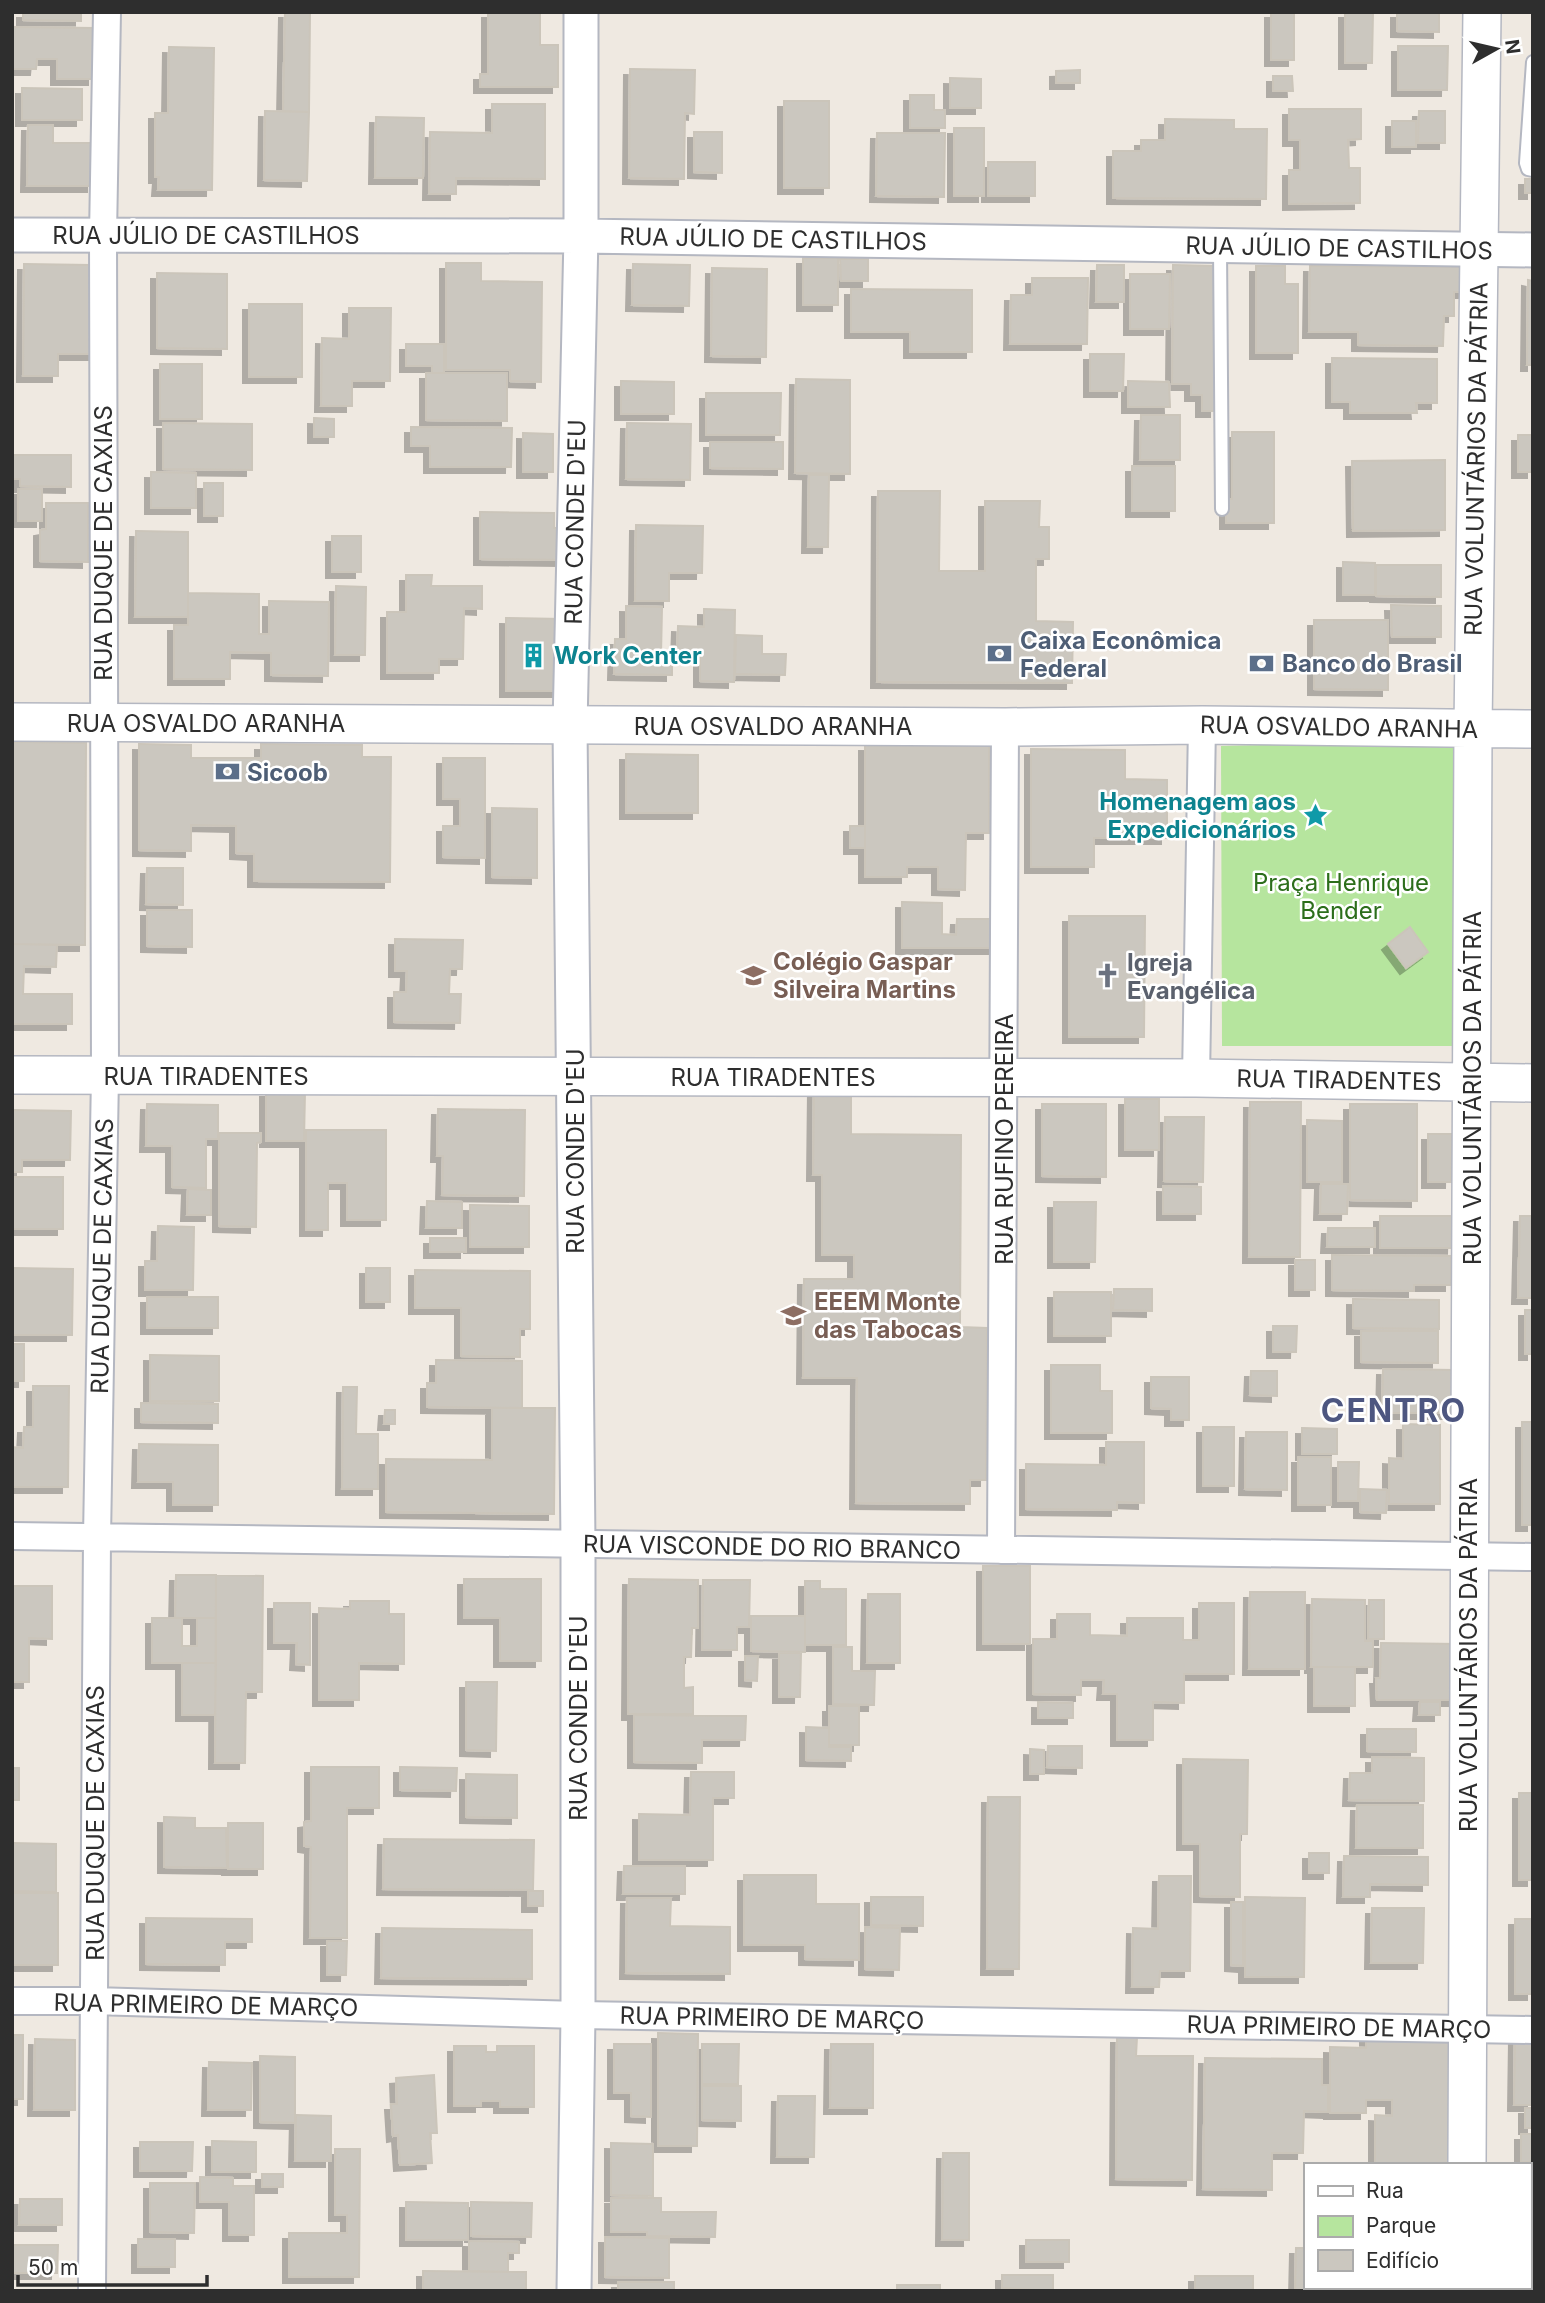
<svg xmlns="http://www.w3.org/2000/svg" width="1545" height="2303" font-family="Inter,sans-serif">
	<defs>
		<filter id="shadow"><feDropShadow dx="-6" dy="6" stdDeviation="0" flood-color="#0004"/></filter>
	</defs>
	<rect width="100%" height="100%" fill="#efe9e1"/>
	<path fill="#b6e59e" d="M1460,740V1046H1222L1221,746Z"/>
	<path fill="#cbc7bf" stroke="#cbc5ba" stroke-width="2" filter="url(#shadow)" d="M23,12H81V21L23,20Z
		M285,12H310L309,112L283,111Z
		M488,12H540V45H558V87H480V74H488Z
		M1271,12H1294V60H1271Z
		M1345,12H1373L1372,63H1345Z
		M1397,12H1439V32L1397,31Z
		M12,27L94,28V79H57V59H37L36,69H12Z
		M1398,46H1448L1447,90H1398Z
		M169,47L214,48L212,190H158L159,177H155V113H168Z
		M630,69L695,70L694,114L685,113L684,179L629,178Z
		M1080,70V83H1056V71Z
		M1273,76H1292L1293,91H1273Z
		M950,78L981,79V108H950Z
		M22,88L82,89V120H22Z
		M910,95H934V110H945V128H910Z
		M784,101H829V188H784Z
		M492,104H545V179L456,178V194H429L430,132L492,133Z
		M1289,109H1361V139L1348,140L1349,168H1360V203L1289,204V170H1300V140H1289Z
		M265,111L309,112L307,181L264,180Z
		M1419,111H1445V143H1418Z
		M376,117L424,118L423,178H375Z
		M1165,119L1234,120V129H1267L1266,199L1113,198V151H1141V140H1165Z
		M1392,121H1416V147H1392Z
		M28,125H53V143H93V186H27Z
		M954,128H984V196H954Z
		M694,132H722V173L694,172Z
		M877,133H945L944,197L876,196Z
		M988,162H1035V196H988Z
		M1525,179H1533V193H1525Z
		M803,258H838V305H803Z
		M840,259H868V281H841Z
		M446,263H481V281L542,282L541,382L510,381V370H446Z
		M24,264L91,265L100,354H58V376H23Z
		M633,264L690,265L689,306L632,305Z
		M1097,265H1124V302H1096Z
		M1173,265L1217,266L1216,411H1202V395H1191V384H1172Z
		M1256,266H1285V284H1298V353H1256Z
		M1310,266L1465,267L1464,292H1454V316H1444L1443,346L1358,345V332H1309Z
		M712,268L767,269L766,357L711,356Z
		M157,273L227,274V349L157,348Z
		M1130,274H1170L1169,329H1130Z
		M1032,278H1088L1087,344H1010L1011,295H1032Z
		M1528,280L1533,281V365H1527Z
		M851,289L972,290V352H910V332H851Z
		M249,304H302V377H249Z
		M349,308H391L390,381H352V406H321L322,338L349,339Z
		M406,344H444V373H432V366H406Z
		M1090,354H1124L1123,391H1090Z
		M1332,358L1437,359V403H1416L1417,413H1350V402H1332Z
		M160,364H202V419H160Z
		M426,373H507V421L426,420Z
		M796,379L850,380V474L795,473Z
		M621,381L674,382V414H621Z
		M1128,381L1169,382L1170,407H1128Z
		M706,393H781L780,435H706Z
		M1141,415H1180V460H1140Z
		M314,418L334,419V437H314Z
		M163,423L252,424V470L163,469Z
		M627,423L691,424L690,480L626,479Z
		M411,427L512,428L511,467H430V446H411Z
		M1232,432H1274V523H1226V499H1232Z
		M523,433L553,434V472H523Z
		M1518,435H1533V472H1518Z
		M710,442H783V469L710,468Z
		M12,455H71V487L20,486V479H12Z
		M1445,460V530L1353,531L1352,461Z
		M1132,466H1175V511H1132Z
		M151,472L196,473V508H151Z
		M809,475H829L828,547H808Z
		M204,483H223V516H204Z
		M18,489H42V521H18Z
		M878,491H940L939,571H985V501H1040L1039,527H1049V559H1036V621L1073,622L1072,683L877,682Z
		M46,503H88V562L40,561V530L46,529Z
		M480,512L554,513V528H565V560L480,559Z
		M636,525L703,526L702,573H669V601H635Z
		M136,531L188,532V617H135Z
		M332,536H361V572H332Z
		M1343,562L1375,563V595H1343Z
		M1376,565H1441V597L1376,596Z
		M406,575H432L431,586H482V609L464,608L463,659H439V673H387V612H406Z
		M336,586L366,587L365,655H335Z
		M188,593L259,594V634H269V601L329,602L328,676L271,675V653L230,652V679H174V625H188Z
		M1391,605L1441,606V637H1392Z
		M626,606L662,607L661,656H672V675L614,674L615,639H626Z
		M704,609L735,610L734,682L700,681V656L677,655L678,626L704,627Z
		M506,618L563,619L562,691H506Z
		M1314,620H1388V690L1314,689Z
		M736,635L762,636V654H786L785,675L735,674Z
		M12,742L86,743L85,945L12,944Z
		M139,744L191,745V758H261V744L362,745V757H391L390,882L254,881V854L236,853V826L191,825V851L139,850Z
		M865,745L989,746V833H966L965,890L938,889V867H907V877H865Z
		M1031,749L1125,750V779L1167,780V838H1094V867H1031Z
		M626,754L698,755V813H626Z
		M443,758H485V858L443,857V826H460V799H443Z
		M492,808L537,809V878L492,877Z
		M850,826H865V848H850Z
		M147,868H183V905L146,904Z
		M902,902L942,903V934L956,935L957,919H997L996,948H902Z
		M147,910H192V947L147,946Z
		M1069,916H1145L1144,1037H1069Z
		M1410,927L1428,952L1406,968L1388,944Z
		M395,939L463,940L462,969H450L449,994H461L460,1023L394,1022V992H406L407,971H395Z
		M12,944L57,945L56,967L24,966L23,994H72V1024H12Z
		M814,1086H851V1134L961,1135L960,1327L987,1328L986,1480H970V1504L856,1503L857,1378H803L804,1279H854V1255H822V1175H813Z
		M266,1091H305L304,1141H266Z
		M1125,1099H1159V1150H1125Z
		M1250,1102H1301L1300,1257H1249Z
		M147,1104L218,1105V1139H206V1188L172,1187V1146H146Z
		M1042,1104H1106V1177L1042,1176Z
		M1350,1104H1417V1201L1350,1200Z
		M438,1109L525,1110L524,1196L442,1195L443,1156H437Z
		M12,1110L71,1111L70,1160H22V1172H12Z
		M1165,1117H1204L1203,1182L1164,1181Z
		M1307,1120L1342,1121V1182H1307Z
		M306,1130H386V1220H347V1183H328V1230H306Z
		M219,1133H261V1142L257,1143L256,1227L219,1226Z
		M1428,1134H1452L1451,1182H1428Z
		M12,1177H63V1229H12Z
		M1321,1184H1348L1347,1214H1320Z
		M1163,1186L1201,1187V1214H1163Z
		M188,1189L211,1190V1215H187Z
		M427,1201L462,1202V1228H426Z
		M1054,1202H1096L1095,1262H1054Z
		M470,1205L529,1206V1247H470Z
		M1380,1216H1454L1453,1248H1380Z
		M1520,1216H1533V1298H1518Z
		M158,1226L194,1227L193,1290H145V1261H157Z
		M1328,1228H1375V1247H1327Z
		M430,1238H466V1252H430Z
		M1332,1255L1451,1256V1285H1414V1291L1332,1290Z
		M1295,1260H1315V1290H1295Z
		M12,1268L73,1269L72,1335H12Z
		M366,1268H390V1302H366Z
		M415,1270L530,1271V1329H520V1357L461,1356V1308H415Z
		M1114,1289H1152V1311L1113,1310Z
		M1054,1292H1111V1336H1054Z
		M147,1297H218V1328H147Z
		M1353,1299L1439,1300V1329L1353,1328Z
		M1525,1310H1533V1354H1525Z
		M1273,1326H1297L1296,1352H1273Z
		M1361,1331H1438V1363L1361,1362Z
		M12,1344H24V1381H12Z
		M150,1355L219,1356V1401H150Z
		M436,1360L522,1361V1408L427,1407V1383H436Z
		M1051,1365H1100V1391H1112V1433H1051Z
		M1383,1369L1455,1370V1413H1382Z
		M1251,1371H1277V1396L1250,1395Z
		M1151,1377H1189V1420H1171V1409L1151,1408Z
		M33,1386H69L68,1487H12V1447L23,1448L24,1427H33Z
		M343,1387H357L356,1434H378V1489H342Z
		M141,1403L218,1404V1423L141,1422Z
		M492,1408H555L554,1514L386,1512V1459L492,1460Z
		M385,1410H395V1424H384Z
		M1522,1422H1533V1525H1522Z
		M1403,1424L1440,1425V1504H1389V1458L1403,1459Z
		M1203,1427H1234V1486H1203Z
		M1302,1428L1337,1429V1454H1302Z
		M1246,1432H1287V1490L1245,1489Z
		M1106,1442H1144V1503L1117,1502V1510L1026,1509V1464L1106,1465Z
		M139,1444L218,1445V1505H173V1482H138Z
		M1298,1457H1331V1505H1298Z
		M1338,1462H1359L1358,1501H1338Z
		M1360,1489L1387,1490L1386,1513L1360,1512Z
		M983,1566H1030V1644H983Z
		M176,1575H216V1618H175Z
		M216,1575L263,1576L262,1692H246L245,1763H215Z
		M464,1579H541V1661H500V1618H464Z
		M629,1579L698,1580V1628H692L691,1657H684V1688L693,1687V1714H628Z
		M703,1580H750L749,1627H737V1650H702Z
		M805,1581H820V1589H846V1645H805Z
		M12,1586H52V1639L29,1638V1682H12Z
		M1250,1592H1305V1669H1249Z
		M868,1594H900V1663H867Z
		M1312,1599L1365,1600V1641H1373V1667H1311Z
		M1369,1600H1384V1639H1368Z
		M350,1601H389V1614H404V1664L359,1663V1700H319V1608L350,1609Z
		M274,1603H310V1665L296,1664L297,1643H274Z
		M1199,1603H1234V1674H1184V1703L1153,1702V1740H1117V1694H1103L1104,1680H1081V1695L1033,1694V1639H1057V1614H1090V1635L1127,1636V1618H1183V1640H1199Z
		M751,1616H805V1652L751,1651Z
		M152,1618H182V1646H197V1618H216V1663H152Z
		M1381,1643L1459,1644V1700H1377L1376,1678H1380Z
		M833,1647H852V1671H875L874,1705L833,1704Z
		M779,1653H801L800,1697H779Z
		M745,1656H758L757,1681L745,1680Z
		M182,1663H216L215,1715H182Z
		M1314,1667H1355V1706H1314Z
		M466,1682H497L496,1751L466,1750Z
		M1038,1702L1073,1703V1718H1038Z
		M1420,1702H1440V1715H1419Z
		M829,1706H859V1745H829Z
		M634,1715L746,1716L745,1740H702V1763L634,1762Z
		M806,1727L829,1728V1747H851V1761L806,1760Z
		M1367,1729H1416V1752L1367,1751Z
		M1048,1746H1082V1768L1047,1767Z
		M1030,1749L1044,1750V1774H1030Z
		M1372,1757L1424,1758V1801L1349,1800L1350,1773H1372Z
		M1183,1759L1248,1760L1247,1834H1240V1897L1200,1896V1844H1183Z
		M311,1767H379V1808H347V1938H310L311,1847L304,1846V1822L311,1821Z
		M400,1767L457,1768L456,1791L400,1790Z
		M12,1768H19V1800H12Z
		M691,1772H734V1798H713V1860H639V1814L690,1815Z
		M466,1774L517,1775V1818L466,1817Z
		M1519,1793H1533V1880H1519Z
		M988,1797H1020L1019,1969H987Z
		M1357,1805H1423V1848H1356Z
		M164,1817L195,1818V1828H226L227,1868L164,1867Z
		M228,1823H263V1869H228Z
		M384,1839L534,1840L533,1890L383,1889Z
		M12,1843L56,1844V1892L12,1891Z
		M1309,1853H1329V1873H1309Z
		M1344,1856L1428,1857V1885L1370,1884V1897H1343Z
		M624,1866H685V1894H623Z
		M744,1875H816V1904H859V1960L805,1959V1945H744Z
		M1159,1876H1191L1190,1971H1160L1159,1987H1132L1133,1928L1158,1929Z
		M528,1891H543V1906H528Z
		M12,1893H58V1965H12Z
		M871,1897H923V1926L871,1925Z
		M1245,1897L1305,1898L1304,1977H1245Z
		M627,1898H671L670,1926L730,1927V1974L626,1973Z
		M1231,1902H1243V1966L1231,1965Z
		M1372,1908H1424L1423,1963H1371Z
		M146,1918L252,1919V1942H225V1965L146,1964Z
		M1515,1919H1533V1994H1515Z
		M865,1927L900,1928L899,1970L865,1969Z
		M382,1928L532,1930V1979L381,1978Z
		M327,1941H347L346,1975H327Z
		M1366,2029L1454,2030L1453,2165H1375V2115L1392,2116V2100H1366V2113H1330V2047L1366,2048Z
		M658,2033L698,2034L697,2146H658Z
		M12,2035H23V2099H12Z
		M1515,2035H1533V2105H1514Z
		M1117,2037H1137L1136,2056H1193L1192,2180L1116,2179Z
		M35,2039L75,2040V2110H34Z
		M614,2044H651V2117L631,2116V2093H614Z
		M702,2044H739L738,2084H702Z
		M831,2044H873V2108H830Z
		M454,2046H486V2052H497V2046H534V2107H500V2101H481V2106H454Z
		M260,2056L295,2057V2123L260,2122Z
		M1205,2058L1322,2059V2085H1328V2112L1304,2111L1303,2153H1272V2190L1203,2189Z
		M209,2062L252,2063L251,2110H208Z
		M434,2075L437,2133H430L432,2163L400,2165L398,2135L393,2136L391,2104H397L396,2078Z
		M702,2086H741V2121L702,2120Z
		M778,2096H815L814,2157H777Z
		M1525,2108H1533V2128H1525Z
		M296,2115L331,2116V2161H295Z
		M1521,2134H1533V2162H1521Z
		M212,2141L256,2142V2172H212Z
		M140,2142H193L192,2171H140Z
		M611,2143L653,2144V2196L611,2195Z
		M335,2149H360L359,2277H289V2233H347V2215H335Z
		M943,2153H969V2240H942Z
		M262,2174H283V2187H262Z
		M200,2177L233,2178V2186H254V2235H229V2202H200Z
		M150,2183H195L194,2233L150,2232Z
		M611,2198H661V2212H716L715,2237L647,2236V2232H611Z
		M20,2199H62V2225H19Z
		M406,2202L468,2203V2240H406Z
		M471,2202L532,2203L531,2237L471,2236Z
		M605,2237L669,2238V2278L605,2277Z
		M138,2239H175V2267H138Z
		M1026,2240H1069V2262H1026Z
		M469,2241L519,2242V2253H508V2272L469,2271Z
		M12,2245H58L57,2273H12Z
		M1296,2248H1305V2287H1330V2291H1295Z
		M423,2271L526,2272V2291H423Z
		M1002,2275H1053V2291L1002,2288Z
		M1195,2276H1253V2291H1195Z
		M618,2282H674V2291H618Z
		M897,2285H940V2291H897Z"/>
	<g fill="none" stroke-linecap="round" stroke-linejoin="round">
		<defs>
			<path id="service" d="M1533,62L1526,163L1528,169L1533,170
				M1220,247L1222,509"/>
			<path id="minor" d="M1196,1078L1202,725
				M12,1536L1533,1557
				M1001,1550L1005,727
				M12,2001H93L578,2015L1533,2030
				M92,2291L97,1538L105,1075L103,235L107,12"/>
			<path id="tertiary" d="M12,235L581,236L1533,250
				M574,2291L578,2015V1544L570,725L581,236V12"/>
			<path id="secondary" d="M12,722L1005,727L1202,725L1533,729
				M12,1075L1196,1078L1533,1083
				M1467,2165L1473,729L1482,12
				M1468,2287V2291"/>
		</defs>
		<use href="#service" stroke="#b4b7c1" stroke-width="16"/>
		<use href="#minor" stroke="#b4b7c1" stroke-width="30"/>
		<use href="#tertiary" stroke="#b4b7c1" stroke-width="37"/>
		<use href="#secondary" stroke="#b4b7c1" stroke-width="40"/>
		<use href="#service" stroke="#fff" stroke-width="12"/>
		<use href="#minor" stroke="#fff" stroke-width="26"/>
		<use href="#tertiary" stroke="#fff" stroke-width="33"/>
		<use href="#secondary" stroke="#fff" stroke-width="37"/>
	</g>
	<defs>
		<symbol id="bank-bare" viewBox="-9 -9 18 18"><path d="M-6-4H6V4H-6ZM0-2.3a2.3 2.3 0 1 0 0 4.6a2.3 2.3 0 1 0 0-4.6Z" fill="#5c6f8a" stroke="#fff" stroke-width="2.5" paint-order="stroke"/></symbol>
		<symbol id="building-bare" viewBox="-9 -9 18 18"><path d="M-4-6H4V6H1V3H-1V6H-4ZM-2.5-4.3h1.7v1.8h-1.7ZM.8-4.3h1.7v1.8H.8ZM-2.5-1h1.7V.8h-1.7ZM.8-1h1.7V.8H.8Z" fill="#0f9aa8" stroke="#fff" stroke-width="2.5" paint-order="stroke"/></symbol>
		<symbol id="sight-bare" viewBox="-9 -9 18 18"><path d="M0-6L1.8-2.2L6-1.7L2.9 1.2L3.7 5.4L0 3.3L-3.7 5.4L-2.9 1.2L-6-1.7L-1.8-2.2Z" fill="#0f9aa8" stroke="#fff" stroke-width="2.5" paint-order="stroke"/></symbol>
		<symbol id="school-bare" viewBox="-9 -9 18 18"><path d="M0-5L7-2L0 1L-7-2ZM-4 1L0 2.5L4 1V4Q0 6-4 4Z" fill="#8d6e63" stroke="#fff" stroke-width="2.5" paint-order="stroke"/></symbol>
		<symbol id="church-bare" viewBox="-9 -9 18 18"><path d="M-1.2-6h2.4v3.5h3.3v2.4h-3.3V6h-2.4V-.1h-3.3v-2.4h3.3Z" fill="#6b7280" stroke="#fff" stroke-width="2.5" paint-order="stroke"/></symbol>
	</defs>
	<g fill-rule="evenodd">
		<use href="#bank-bare" x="982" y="636" width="35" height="35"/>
		<use href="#building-bare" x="516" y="638" width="35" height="35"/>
		<use href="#bank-bare" x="1244" y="646" width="35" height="35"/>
		<use href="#bank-bare" x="210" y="754" width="35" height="35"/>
		<use href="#sight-bare" x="1298" y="798" width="35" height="35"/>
		<use href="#school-bare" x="736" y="958" width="35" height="35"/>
		<use href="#church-bare" x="1090" y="958" width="35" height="35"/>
		<use href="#school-bare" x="776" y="1298" width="35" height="35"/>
	</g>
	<g text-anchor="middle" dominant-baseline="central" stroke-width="5" stroke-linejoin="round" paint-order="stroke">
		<g font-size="24" fill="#2e2e2e" stroke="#fff">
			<text x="206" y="235">RUA JÚLIO DE CASTILHOS</text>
			<text transform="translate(773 239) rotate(1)">RUA JÚLIO DE CASTILHOS</text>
			<text transform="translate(1339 248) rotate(1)">RUA JÚLIO DE CASTILHOS</text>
			<text transform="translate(1476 459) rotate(-89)">RUA VOLUNTÁRIOS DA PÁTRIA</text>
			<text transform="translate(575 522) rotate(-89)">RUA CONDE D'EU</text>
			<text transform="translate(103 543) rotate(-90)">RUA DUQUE DE CAXIAS</text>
			<text x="206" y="723">RUA OSVALDO ARANHA</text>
			<text x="773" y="726">RUA OSVALDO ARANHA</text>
			<text transform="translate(1339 727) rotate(1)">RUA OSVALDO ARANHA</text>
			<text x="206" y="1076">RUA TIRADENTES</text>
			<text x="773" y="1077">RUA TIRADENTES</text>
			<text transform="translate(1339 1080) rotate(1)">RUA TIRADENTES</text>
			<text transform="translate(1472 1088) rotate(-90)">RUA VOLUNTÁRIOS DA PÁTRIA</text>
			<text transform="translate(1004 1139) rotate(-90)">RUA RUFINO PEREIRA</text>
			<text transform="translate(575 1151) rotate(-90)">RUA CONDE D'EU</text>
			<text transform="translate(102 1256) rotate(-89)">RUA DUQUE DE CAXIAS</text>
			<text transform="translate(772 1547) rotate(1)">RUA VISCONDE DO RIO BRANCO</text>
			<text transform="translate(1468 1655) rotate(-90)">RUA VOLUNTÁRIOS DA PÁTRIA</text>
			<text transform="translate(578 1718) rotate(-90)">RUA CONDE D'EU</text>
			<text transform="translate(95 1823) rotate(-90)">RUA DUQUE DE CAXIAS</text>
			<text transform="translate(206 2005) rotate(1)">RUA PRIMEIRO DE MARÇO</text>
			<text transform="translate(772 2018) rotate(1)">RUA PRIMEIRO DE MARÇO</text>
			<text transform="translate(1339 2027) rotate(1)">RUA PRIMEIRO DE MARÇO</text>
		</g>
		<g font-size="24" font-weight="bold" fill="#4e5e75" stroke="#fff" text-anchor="start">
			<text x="1020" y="640">Caixa Econômica<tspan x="1020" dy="28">Federal</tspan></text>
			<text x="1282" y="663">Banco do Brasil</text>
			<text x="247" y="772">Sicoob</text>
		</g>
		<g font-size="24" font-weight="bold" fill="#0d838f" stroke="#fff" text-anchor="start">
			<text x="554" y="655">Work Center</text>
			<text x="1296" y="801" text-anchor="end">Homenagem aos<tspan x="1296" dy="28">Expedicionários</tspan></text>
		</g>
		<g font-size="24" fill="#2c6e1b" stroke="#fff">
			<text x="1341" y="882">Praça Henrique<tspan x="1341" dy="28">Bender</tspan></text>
		</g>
		<g font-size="24" font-weight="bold" fill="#785e54" stroke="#fff" text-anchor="start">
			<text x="773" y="961">Colégio Gaspar<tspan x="773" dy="28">Silveira Martins</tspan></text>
			<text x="814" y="1301">EEEM Monte<tspan x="814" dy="28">das Tabocas</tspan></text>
		</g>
		<g font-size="24" font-weight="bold" fill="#5b616d" stroke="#fff" text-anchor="start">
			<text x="1127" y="962">Igreja<tspan x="1127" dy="28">Evangélica</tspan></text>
		</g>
		<g font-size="32" font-weight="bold" letter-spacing="2" fill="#4d5680" stroke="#fff">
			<text x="1394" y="1410">CENTRO</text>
		</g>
	</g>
	<rect width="1545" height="2303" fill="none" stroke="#2e2e2e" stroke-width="28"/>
	<rect x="1304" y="2163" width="228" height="126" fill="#ffffff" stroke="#ababab" stroke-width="2"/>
	<rect x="1318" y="2186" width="35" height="10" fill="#ffffff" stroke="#ababab" stroke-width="2"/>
	<text x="1366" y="2198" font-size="21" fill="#2e2e2e">Rua</text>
	<rect x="1318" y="2216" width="35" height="21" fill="#b6e59e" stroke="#ababab" stroke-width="2"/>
	<text x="1366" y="2233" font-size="21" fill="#2e2e2e">Parque</text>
	<rect x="1318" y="2250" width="35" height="21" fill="#cbc7bf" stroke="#ababab" stroke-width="2"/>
	<text x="1366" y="2268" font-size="21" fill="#2e2e2e">Edifício</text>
	<g transform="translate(1496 49) rotate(82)" stroke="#ffffff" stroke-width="5" paint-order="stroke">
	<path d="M0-5L12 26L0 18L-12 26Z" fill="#2e2e2e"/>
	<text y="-10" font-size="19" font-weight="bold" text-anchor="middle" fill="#2e2e2e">N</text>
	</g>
	<path d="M18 2275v10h189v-10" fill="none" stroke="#2e2e2e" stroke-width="3.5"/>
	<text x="28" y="2275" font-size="21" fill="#2e2e2e" stroke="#ffffff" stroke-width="5" paint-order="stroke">50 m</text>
</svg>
